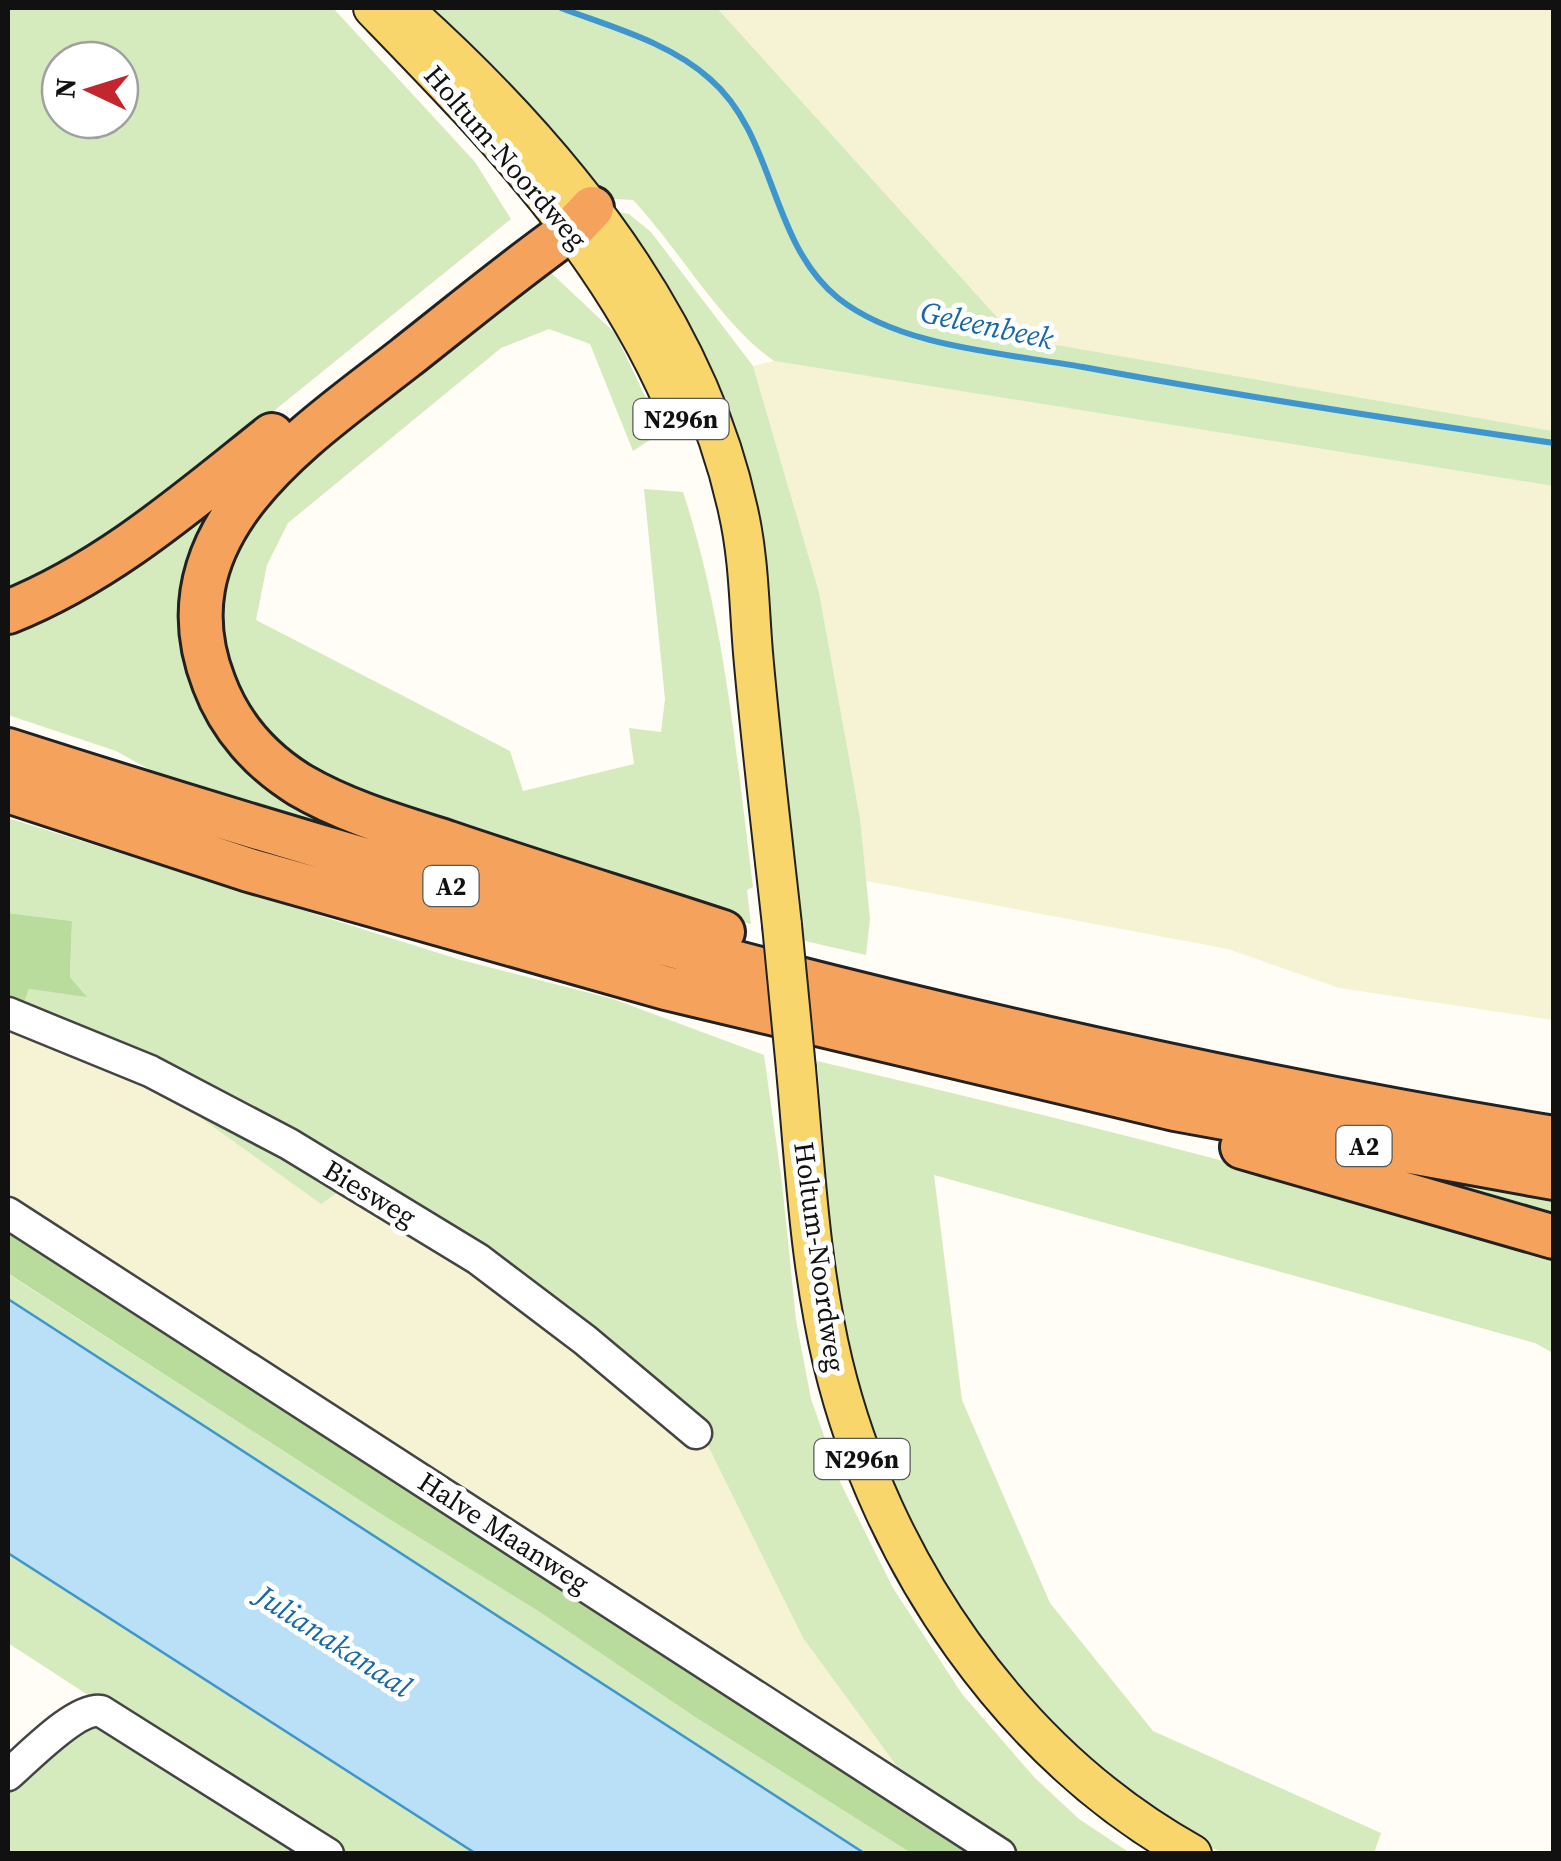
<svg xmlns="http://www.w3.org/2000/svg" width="1561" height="1861" font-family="'Source Serif 4',serif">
	<rect width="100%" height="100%" fill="#fffdf5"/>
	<path fill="#f6f3d4" d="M717,8H1553V431L1016,338Z
		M774,361L1553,486V1020L1339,988L1228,949L866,881L860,818L819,592L753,366Z
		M8,1020L85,1046L427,1229L706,1442L803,1638L926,1806L8,1216Z"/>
	<path fill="#d5ebbd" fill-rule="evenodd" d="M8,8H333L475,162L511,219L143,517L8,594ZM60,60H120V120H60Z
		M416,8H717L1016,338L1553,431V486L774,361C721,324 679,249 633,200L601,198Z
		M614,211L629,214L651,232L753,366L819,592L860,818L870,919L866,955L801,940L746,503Z
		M548,270L615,333L662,432L633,451L590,344L549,329L501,348L288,523L267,565L256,620L510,751L523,791L634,764L629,728L661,732L665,699L644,489L683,492C725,620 736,754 753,887L747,890L751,924L430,833L284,755L242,705L217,623L228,558L284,478Z
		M374,366L205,557L249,755L651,923L163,777L116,751L8,715V619Z
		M8,818L461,960L613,999L764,1055L782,1183L796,1320L811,1399L841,1484L893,1588L962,1694L1035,1778L1079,1819L1130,1853H1007L926,1806L803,1638L706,1442L600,1358L345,1187L321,1204L201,1118L194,1099L17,1021L29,989L86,996L70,977L72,921L8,913Z
		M817,1061C1065,1119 1311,1180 1553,1255V1353L1535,1343L934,1175L962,1400L1050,1603L1153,1731L1381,1833L1374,1853H1223L1199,1842L1123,1789L1054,1731L979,1642L900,1519L857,1397L834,1272Z
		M1262,1144L1553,1196V1227Z
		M8,1274L381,1514L538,1611L695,1717L911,1853H864L822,1827L8,1299Z
		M8,1553L475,1853H331L8,1643Z
		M95,1721L302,1854H8V1791Z"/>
	<path fill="#b9dc9c" d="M8,913L72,921L70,977L87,997L29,989L17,1021L8,1020Z
		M8,1216L993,1853H911L695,1717L538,1611L381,1514L12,1276L8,1274Z"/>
	<path fill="#b9e0f7" stroke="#3f96cf" stroke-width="2.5" d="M8,1299L864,1853H475L8,1553Z"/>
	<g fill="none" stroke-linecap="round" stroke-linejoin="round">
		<path stroke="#3f96cf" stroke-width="6" d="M561,8C611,27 669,42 710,79C776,136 769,242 838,298C901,348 1006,353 1083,367C1239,396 1396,420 1554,443"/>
		<defs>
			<path id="minor" d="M8,1013L150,1071L289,1144L478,1259L585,1340L696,1433
				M8,1213L1000,1854
				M8,1775C28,1758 76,1707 101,1711L328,1854"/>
			<path id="major" d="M373,8C491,130 607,247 675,406
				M402,8C550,140 695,311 738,510C749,558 749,605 753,653C761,744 772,834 782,925
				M796,1069C805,1167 810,1267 833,1363C881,1562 1011,1753 1192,1854"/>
			<path id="highway" d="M592,208L573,228C515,269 461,314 405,358C304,437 155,532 214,683C230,726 261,761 300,785C346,812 399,827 449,843C540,874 632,902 723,932
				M8,612C108,572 189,501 272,435
				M8,750C514,912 1029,1052 1554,1138
				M8,791L249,870L666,988L1175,1109L1554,1178
				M1242,1147L1554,1237"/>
		</defs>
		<use href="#minor" stroke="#444" stroke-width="35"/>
		<use href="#major" stroke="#222" stroke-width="42"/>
		<use href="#highway" stroke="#222" stroke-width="48"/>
		<use href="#minor" stroke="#fff" stroke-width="30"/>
		<use href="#major" stroke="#f9d66b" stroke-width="38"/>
		<use href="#highway" stroke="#f5a25d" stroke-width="42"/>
		<defs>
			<path id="major-bridge" d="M782,925L796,1069"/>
		</defs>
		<use href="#major-bridge" stroke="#222" stroke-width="42" stroke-linecap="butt"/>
		<use href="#major-bridge" stroke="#f9d66b" stroke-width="38"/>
	</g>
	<g text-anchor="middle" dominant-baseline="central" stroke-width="10" stroke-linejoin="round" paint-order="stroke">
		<g fill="#fff" stroke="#585858" stroke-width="2.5">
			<rect x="633.5" y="399" width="95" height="40" rx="8"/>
			<rect x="423.5" y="866" width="55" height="40" rx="8"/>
			<rect x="1336.5" y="1126" width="55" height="40" rx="8"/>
			<rect x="814.5" y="1439" width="95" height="40" rx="8"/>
		</g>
		<g font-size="25" font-weight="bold" fill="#111">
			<text x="681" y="419">N296n</text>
			<text x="451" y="886">A2</text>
			<text x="1364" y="1146">A2</text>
			<text x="862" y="1459">N296n</text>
		</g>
		<g font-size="28" fill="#111" stroke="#fff">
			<text transform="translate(506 157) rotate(49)">Holtum-Noordweg</text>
			<text transform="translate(370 1193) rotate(31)">Biesweg</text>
			<text transform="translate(820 1257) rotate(82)">Holtum-Noordweg</text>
			<text transform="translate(504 1532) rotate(33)">Halve Maanweg</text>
		</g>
		<g font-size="30" font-style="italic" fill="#1768a6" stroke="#fff">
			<text transform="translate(987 325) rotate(12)">Geleenbeek</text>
			<text transform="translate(334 1641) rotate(33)">Julianakanaal</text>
		</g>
	</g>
	<rect width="1561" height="1861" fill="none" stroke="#111111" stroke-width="20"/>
	<g transform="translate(90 90) rotate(274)"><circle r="48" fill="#ffffff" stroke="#a0a0a0" stroke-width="2.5"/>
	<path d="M0-8L18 38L0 25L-18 38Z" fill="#c4262e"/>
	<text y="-15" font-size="28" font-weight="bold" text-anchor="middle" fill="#111111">N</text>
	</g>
</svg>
